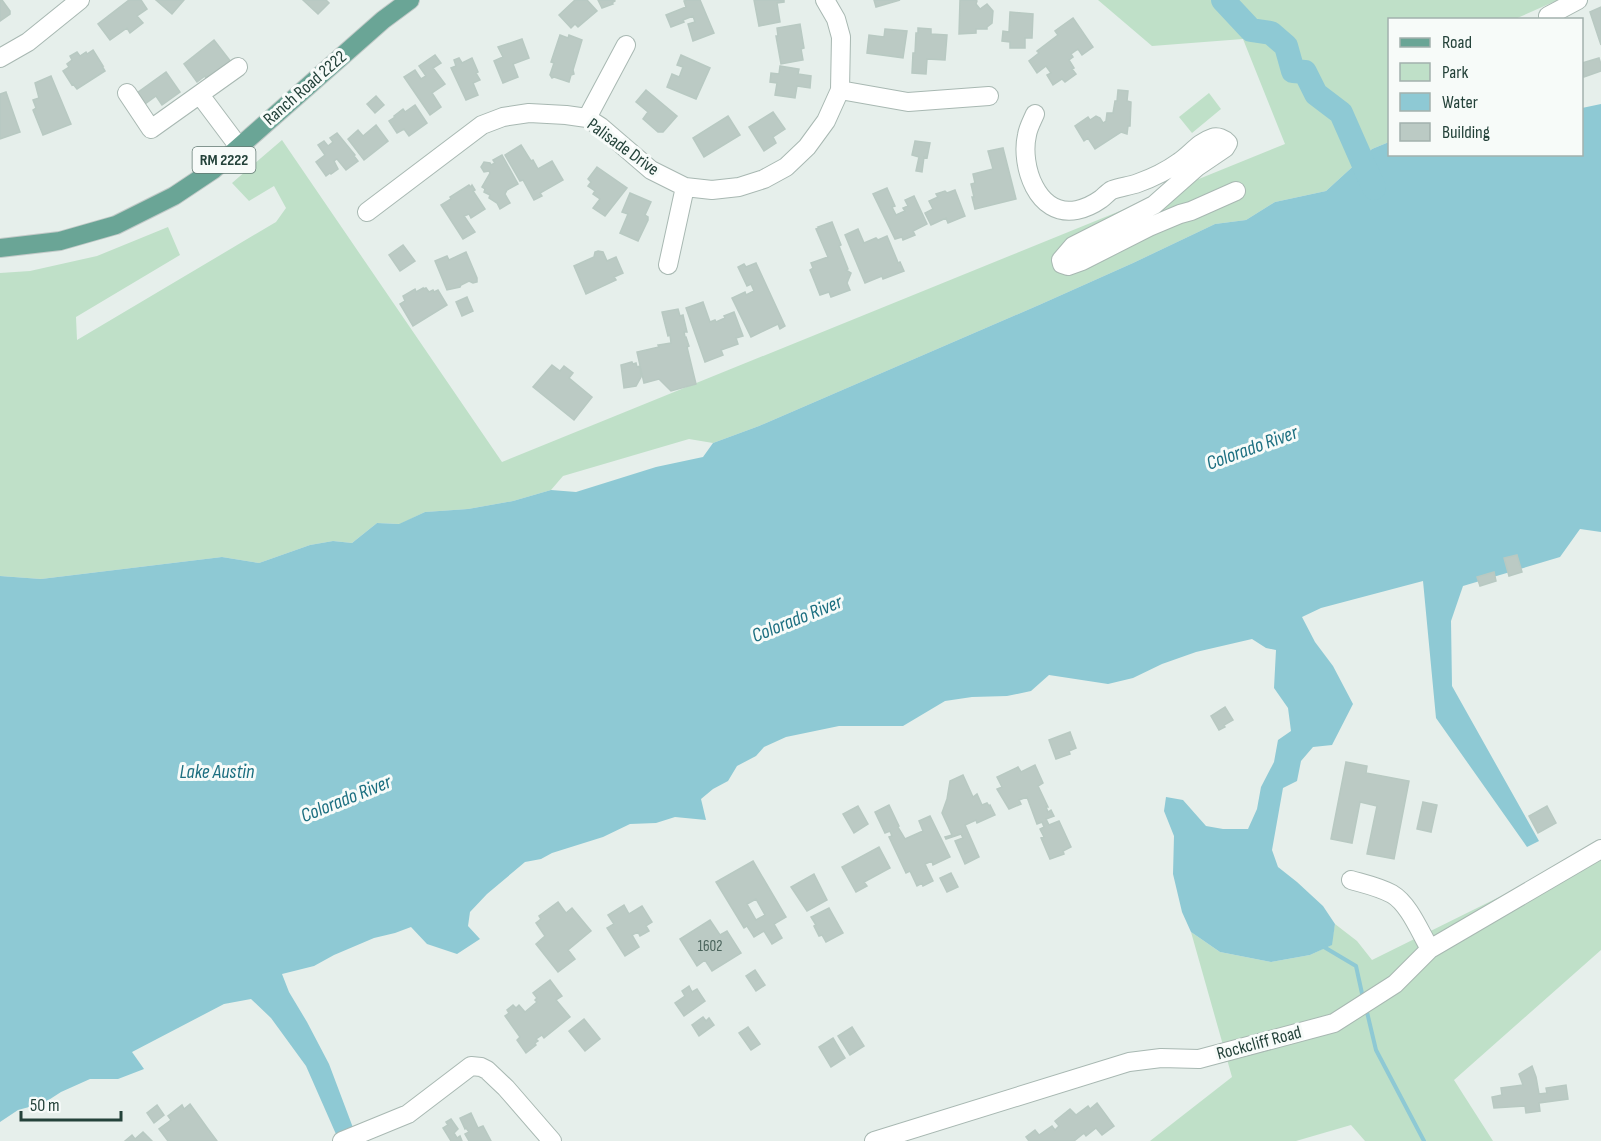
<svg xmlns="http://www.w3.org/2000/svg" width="1601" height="1141" font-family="'Sofia Sans Condensed',sans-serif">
	<rect width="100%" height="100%" fill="#e6efeb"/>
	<path fill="#bfe0c8" d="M1098,0H1558L1515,19L1390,20L1389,142L1372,149L1326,191L1275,202L1246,220L1215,224L1133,263L1039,305L759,426L713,443L689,439L563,476L551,490L513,501L468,509L425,512L400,524L377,523L352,543L333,541L310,545L259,563L222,557L41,579L0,576V273L30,271L97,256L168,227L180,255L76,317L77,340L276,222L286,208L274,186L249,201L232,183L282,140L502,462L1285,144L1243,39L1152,46Z
		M1209,93L1221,109L1192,133L1179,117Z
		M1601,842V950L1454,1080L1493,1141H1365L1351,1125L1296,1141H1150L1232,1077L1191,932L1220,952L1271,962L1310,955L1331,945L1335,924L1357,941L1372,960L1556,869Z"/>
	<path fill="#8ec9d4" d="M1601,104V532L1580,529L1560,557L1463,586L1451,621L1452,686L1539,841L1527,847L1436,718L1423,581L1321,608L1302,617L1315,642L1333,666L1353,704L1332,745L1313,747L1301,761L1297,781L1283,788L1272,850L1278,867L1297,882L1323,906L1335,924L1332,945L1310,955L1271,962L1220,952L1191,932L1182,912L1173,874L1174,836L1164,811L1166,797L1183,800L1206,826L1223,829H1248L1257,809L1261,787L1274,762L1278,740L1291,731L1288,708L1274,688L1276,650L1266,648L1252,639L1196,652L1162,664L1133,678L1108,684L1049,675L1031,691L1007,696L972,697L945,701L903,726H839L786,737L764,747L756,756L737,766L728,781L713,789L701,799L706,820L675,817L656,823L630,824L603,837L552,853L541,859L525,862L487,894L470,912L468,926L480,939L457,954L427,944L411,927L395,933L374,938L334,955L314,966L282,974L289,992L307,1022L329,1064L358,1141H339L306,1066L271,1018L251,999L224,1004L132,1052L144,1069L118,1079H90L61,1092L44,1103L18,1110L0,1122V576L41,579L222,557L259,563L310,545L333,541L352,543L377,523L399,524L425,512L468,509L513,501L551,490L576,492L656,467L703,457L713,443L759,426L1039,305L1133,263L1215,224L1246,220L1275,202L1326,191L1372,149L1389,142L1390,154H1582V108Z"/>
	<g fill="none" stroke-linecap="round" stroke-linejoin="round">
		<path stroke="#8ec9d4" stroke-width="4" d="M1324,947L1356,966L1363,998
			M1366,1008L1376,1050L1424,1141"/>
		<path stroke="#8ec9d4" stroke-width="24" d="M1223,0L1251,30L1271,33L1286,46L1293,71L1305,72L1316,94L1341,113L1374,188"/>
	</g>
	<path fill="#bbcac4" stroke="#b8c9c2" stroke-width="1.5" fill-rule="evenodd" d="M0,0H2L10,11V14L0,21Z
		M129,0H141L147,9L137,16L143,23L130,33L127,28L110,40L98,24Z
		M156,0H184L172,14Z
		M303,0H326L329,3L318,14Z
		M575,0H587L597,11L578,27L575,24L571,28L559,15Z
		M598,0H614L615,1L612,3L613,4L602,8Z
		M687,0H700L714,33L693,41L688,24L695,22L693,16L683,20L684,22L671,27L666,15L686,7L684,1Z
		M754,0H784V2L777,3L780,22L759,26Z
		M874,0H900L876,7Z
		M960,0H976L977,1L976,4L980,9L987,4L993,11L992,23L987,27V29H976V33L959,34Z
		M1601,7V45L1590,12Z
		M1010,12L1033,14L1032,38H1025V48H1010V42L1002,41L1003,31L1009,32Z
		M1073,18L1093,47L1082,55L1078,49L1071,54L1073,57L1069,60L1074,68L1072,69L1076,74L1065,82L1062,79L1053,85L1047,75L1051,73L1046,66L1037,73L1029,61L1039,53L1037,51L1058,35L1055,31Z
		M800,24L804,48L801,49L803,60L781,64L776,36H778L777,28Z
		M918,28L931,29V34L947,35L945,60L927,59L926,74L912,73L913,53H915L916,33H918Z
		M885,29L907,31L903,58L867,53L869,35L884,37Z
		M560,35L568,38L569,35L582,40L573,70L574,74L571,75L569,82L554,77L552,78L550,75L554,63L551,62Z
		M522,39L529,58L513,64L518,77L503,83L494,61L503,57L498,47Z
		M214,40L231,62L213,79L210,75L206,78L205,76L197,82L184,64Z
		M93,50L103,66H102L105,71L77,89L73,84L72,85L63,71L69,67L67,64L72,60L70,56L77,52L80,56L86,52L87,54Z
		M435,55L441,63L433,68L445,84L432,93L441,107L430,115L404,77L415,70L421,79L426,76L419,66Z
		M681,55L710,68L696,99L667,87L672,74L679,77L680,75L683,67L677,65Z
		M459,58L462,63L472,58L478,72L476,73L480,80L473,83L478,95L466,100L451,68L456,66L454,60Z
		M1599,58L1601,64V71L1584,77L1582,63Z
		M780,66L799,69L798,74L811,76L810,88L797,86L795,98L775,95L777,83L770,82L771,73L779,74Z
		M166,72L180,92L162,105L156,96L145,104L137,93Z
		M51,76L71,124L43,135L33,110L36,108L33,100L39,98L35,83Z
		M646,90L677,116L663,132H658L643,119L648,112L636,102Z
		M1118,90L1128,91L1127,101L1131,102L1130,126H1128L1127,134L1121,132L1095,149L1088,138L1084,141L1075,126L1088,117L1090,120L1096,116L1100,118L1103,123L1106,121L1107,113H1113L1115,101H1117Z
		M6,92L20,132L0,139V94Z
		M376,96L384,105L375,113L367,104Z
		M415,105L427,123L409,136L404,129L397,133L389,121L395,117L394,116L403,109L405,112Z
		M773,112L785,129L773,137L776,143L764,151L749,127Z
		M728,116L740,135L704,157L693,138Z
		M376,125L388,141L364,160L348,139L358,130L363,136Z
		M337,133L355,155L354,156L358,161L346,170L337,159L334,161L338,169L331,174L330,173L326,176L316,162L325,155L318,145L324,141L328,146L333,142L330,138Z
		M915,141L930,143L927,158L924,157L922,172L916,171L919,157L912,155Z
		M521,145L531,161L533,160L538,169L552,161L563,180L540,193L542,196L534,200L523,180L520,181L505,155Z
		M1003,148L1016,199L975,209L972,197H974L971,184L975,183L973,174L993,169L988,151Z
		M502,155L518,184L507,190L505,194L510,203L500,209L497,203L489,198L490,195L484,192L485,189L482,187L490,173L489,171L484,172L481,167L484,162L490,163L491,165L495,163L493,160Z
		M597,167L627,188L605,216L593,208L600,199L593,194L595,191L588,186L591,182L588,179Z
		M469,185L471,187L472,185L475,190L473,191L485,209L471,218L469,214L464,216L475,232L463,239L441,205L451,199L450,197Z
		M887,188L895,206L892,207L896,215L905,211L903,208L908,206L905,200L914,196L927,224L913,231L915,235L903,240L902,237L895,239L873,194Z
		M955,190L965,216L948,223L946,218L931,225L925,213L933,209L929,201L938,197L936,194L945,191L947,193Z
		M630,193L651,202L645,215L648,217V220L638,241L620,233L628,214L622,212Z
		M832,222L841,245L839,246L848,269L846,270L851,273L847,283L850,290L831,297L829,292L820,295L810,270L813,268L811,263L828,257L816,229L819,228L818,227Z
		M858,229L864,243L876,238L878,240L887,236L897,260L898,263L900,262L904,271L883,279L882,276L865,283L845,235Z
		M403,245L415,261L400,271L389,255Z
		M598,251L603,252L607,261L616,257L623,273L614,277L616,280L586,294L574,266L594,257L595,252Z
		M466,252L477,278V282L473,283L469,281L461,285L460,287L447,290L435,261L447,256L449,260Z
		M756,263L785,326L780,329L778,324L751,337L732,298L745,292L746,295L754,291L751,284L747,286L738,267L744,264L746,267Z
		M423,288V289L426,288L429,292L433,290L434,292L438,290L447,305L413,326L400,304L405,301L403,296L415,289L416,292Z
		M467,297L473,311L462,316L456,302Z
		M703,302L710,322L715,320L716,322L725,318L724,316L734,312L743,336L736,338L738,344L721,350L723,355L705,362L686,308Z
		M678,309L680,316L683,315L687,332H684L685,337H686L689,346L687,347L696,384L671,391L659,379L644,383L637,352L659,347L658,345L671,343L670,335L668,336L662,312Z
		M632,362L633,364L636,363L637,367L640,366L641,377L636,386L624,388L621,365Z
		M552,365L560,371L564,366L573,373L569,378L592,397L574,420L533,387Z
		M1517,555L1522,572L1509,576L1504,558Z
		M1494,572L1496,581L1480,586L1477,577Z
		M1225,707L1233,720L1224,725L1225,727L1219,730L1211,716Z
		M1070,732L1076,748L1069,751L1070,754L1056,759L1049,740Z
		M1346,762L1367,766L1366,773L1409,781L1394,859L1367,854L1377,806L1360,802L1352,843L1331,839Z
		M1035,765L1043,783L1038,786L1048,807H1046L1048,812L1051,810L1054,816L1046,819L1049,825L1059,821L1071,847L1063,851L1064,854L1050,859L1041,838L1044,837L1040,829L1044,827L1042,822L1037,824L1027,797L1019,800L1021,804L1009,809L997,789L1002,787L997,777L1018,767L1021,772Z
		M963,775L973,797L977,794L982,805L987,803L989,806L990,805L995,815L977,823L976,820L965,825L979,857L965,864L955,841L963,838L961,834L946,839L945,837L952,835L942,813L947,799L950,781Z
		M1423,802L1437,805L1431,832L1417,829Z
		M889,805L899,826L898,827L899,829L905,839L923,831L919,821L930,816L950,857L933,865L932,861L925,864L933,881L923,886L922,883L917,886L910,871L906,873L889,837L892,836L890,831L885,833L875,812Z
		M858,806L868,824L854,833L843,814Z
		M1547,806L1556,823L1538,833L1529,816Z
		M879,847L890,868L864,882L867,886L856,892L842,867Z
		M753,861L786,917L774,924L782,938L772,944L764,931L754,937L747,926L744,928L716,882ZM756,899L765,915L756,920L747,904Z
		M951,873L958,887L947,892L940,878Z
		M814,874L827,900L807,911L791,887Z
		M558,902L566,913L572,908L591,931L568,950L575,959L558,972L536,944L545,936L536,923L541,919L539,916Z
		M624,905L629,914L642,906L652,922L646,926L649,931L640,936L638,932L632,935L639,947L625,956L607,928L614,924L608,915Z
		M829,908L843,933L826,942L822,935L819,936L814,926L816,925L811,917Z
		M710,920L720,935L727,931L741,953L712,971L705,960L697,966L680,939Z
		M755,970L765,985L756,991L746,976Z
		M550,980L562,996L556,1000L570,1017L544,1038L542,1035L536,1039L538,1041L535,1043L536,1045L526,1053L517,1040L520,1037L505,1016L509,1013L507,1010L513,1005L516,1008L519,1005L525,1012L537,1002L535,1000L537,998L533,993Z
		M689,986L692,992L697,989L705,1001L684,1016L675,1003L685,996L682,991Z
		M703,1017L706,1021L709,1018L714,1025L699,1036L692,1025Z
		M584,1019L600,1039L585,1051L569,1031Z
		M748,1027L760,1044L751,1050L739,1033Z
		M852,1027L864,1046L850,1055L838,1036Z
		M833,1038L845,1058L831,1067L819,1047Z
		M1532,1066L1536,1077L1539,1094L1547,1093L1546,1088L1566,1085L1568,1099L1539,1103L1540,1111L1526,1113L1525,1106L1494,1108L1492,1097L1502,1095L1501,1088L1523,1085L1519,1074Z
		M1097,1103L1114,1126L1102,1135L1096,1128L1086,1136L1084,1133L1074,1141H1029L1026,1137L1035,1130L1039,1135L1052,1126L1055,1130L1059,1126L1055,1121L1070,1109L1076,1115L1088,1106L1090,1109Z
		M190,1104L208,1129L217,1141H168L159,1129L171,1120L168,1116L182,1105L184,1109Z
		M157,1105L164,1115L154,1123L147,1113Z
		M471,1113L478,1128L483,1126L491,1141H469L465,1134L469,1132L466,1128L465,1129L460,1118Z
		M451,1119L458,1129L454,1133L457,1138L460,1136L462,1141H451L443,1128L448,1125L446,1122Z
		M143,1132L152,1141H125L132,1135L135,1139Z"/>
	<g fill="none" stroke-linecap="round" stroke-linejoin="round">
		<defs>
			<path id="minor" d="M1548,16L1578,0
				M0,58L28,42L80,0
				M840,90L908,102L989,96
				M127,93L151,129L238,67
				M200,95L239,147
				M1035,114C1032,121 1028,128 1027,135C1020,165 1037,218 1077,210C1086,208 1094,204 1101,199C1105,196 1108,192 1112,190C1120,187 1130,186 1138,183C1152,178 1168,170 1179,162C1190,155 1199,142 1212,138C1218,136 1224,139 1228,143L1225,148L1197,167L1154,205L1073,246L1061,260L1062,264L1068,266L1082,261L1149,227L1180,214L1191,211L1236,191
				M587,118L626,45
				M367,212L482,125L503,117L529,113L566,115L587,118L601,127L651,170L685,187L712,190L739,187L764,179L786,167L807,147L826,121L840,90L841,37L836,19L825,0
				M668,265L685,187
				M1351,880C1365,884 1379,887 1392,894C1409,904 1420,932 1430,949
				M342,1141L408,1114L471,1066L481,1067L487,1070L506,1088L552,1141
				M874,1141L1129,1062L1161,1058L1199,1059L1334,1023L1395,984L1430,949L1601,849"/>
			<path id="major" d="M0,248L60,241L116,225L174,196L213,170L383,20L410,0"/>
		</defs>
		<use href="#minor" stroke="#a8b8b2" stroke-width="20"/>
		<use href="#major" stroke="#c2cac8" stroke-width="20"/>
		<use href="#minor" stroke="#fff" stroke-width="18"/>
		<use href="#major" stroke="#6aa596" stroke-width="18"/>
	</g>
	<g text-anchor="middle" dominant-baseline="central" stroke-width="6" stroke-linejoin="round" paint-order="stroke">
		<g font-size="15" fill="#4a645c">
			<text x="710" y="946">1602</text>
		</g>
		<rect fill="#f7fbf9" stroke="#637a73" stroke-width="1.5" x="192.5" y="147" width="63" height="26" rx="4.5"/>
		<g font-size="16" font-weight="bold" fill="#24423a">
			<text x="224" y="160">RM 2222</text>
		</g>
		<g font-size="18" fill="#24423a" stroke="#f7fbf9">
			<text transform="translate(305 88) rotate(-41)">Ranch Road 2222</text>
			<text transform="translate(623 147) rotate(36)">Palisade Drive</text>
			<text transform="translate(1259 1043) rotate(-15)">Rockcliff Road</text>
		</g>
		<g font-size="20" font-style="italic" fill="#1c6f80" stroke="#f7fbf9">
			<text transform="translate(1252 448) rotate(-20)">Colorado River</text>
			<text transform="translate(797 619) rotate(-22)">Colorado River</text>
			<text x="217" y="772">Lake Austin</text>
			<text transform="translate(346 799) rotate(-22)">Colorado River</text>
		</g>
	</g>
	<rect x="1388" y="18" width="195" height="138" fill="#f7fbf9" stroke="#a3b1ad" stroke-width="1.5"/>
	<rect x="1400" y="38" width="30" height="9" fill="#6aa596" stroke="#a3b1ad" stroke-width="1.5"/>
	<text x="1442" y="48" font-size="18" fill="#24423a">Road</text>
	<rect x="1400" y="63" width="30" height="18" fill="#bfe0c8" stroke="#a3b1ad" stroke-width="1.5"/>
	<text x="1442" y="78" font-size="18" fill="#24423a">Park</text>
	<rect x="1400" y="93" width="30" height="18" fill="#8ec9d4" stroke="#a3b1ad" stroke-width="1.5"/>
	<text x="1442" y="108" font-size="18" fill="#24423a">Water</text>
	<rect x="1400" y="123" width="30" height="18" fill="#bbcac4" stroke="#a3b1ad" stroke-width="1.5"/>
	<text x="1442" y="138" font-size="18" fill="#24423a">Building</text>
	<path d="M21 1111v9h100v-9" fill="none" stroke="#24423a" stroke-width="3"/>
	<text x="30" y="1111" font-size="18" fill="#24423a" stroke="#f7fbf9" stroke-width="4.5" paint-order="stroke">50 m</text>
</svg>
